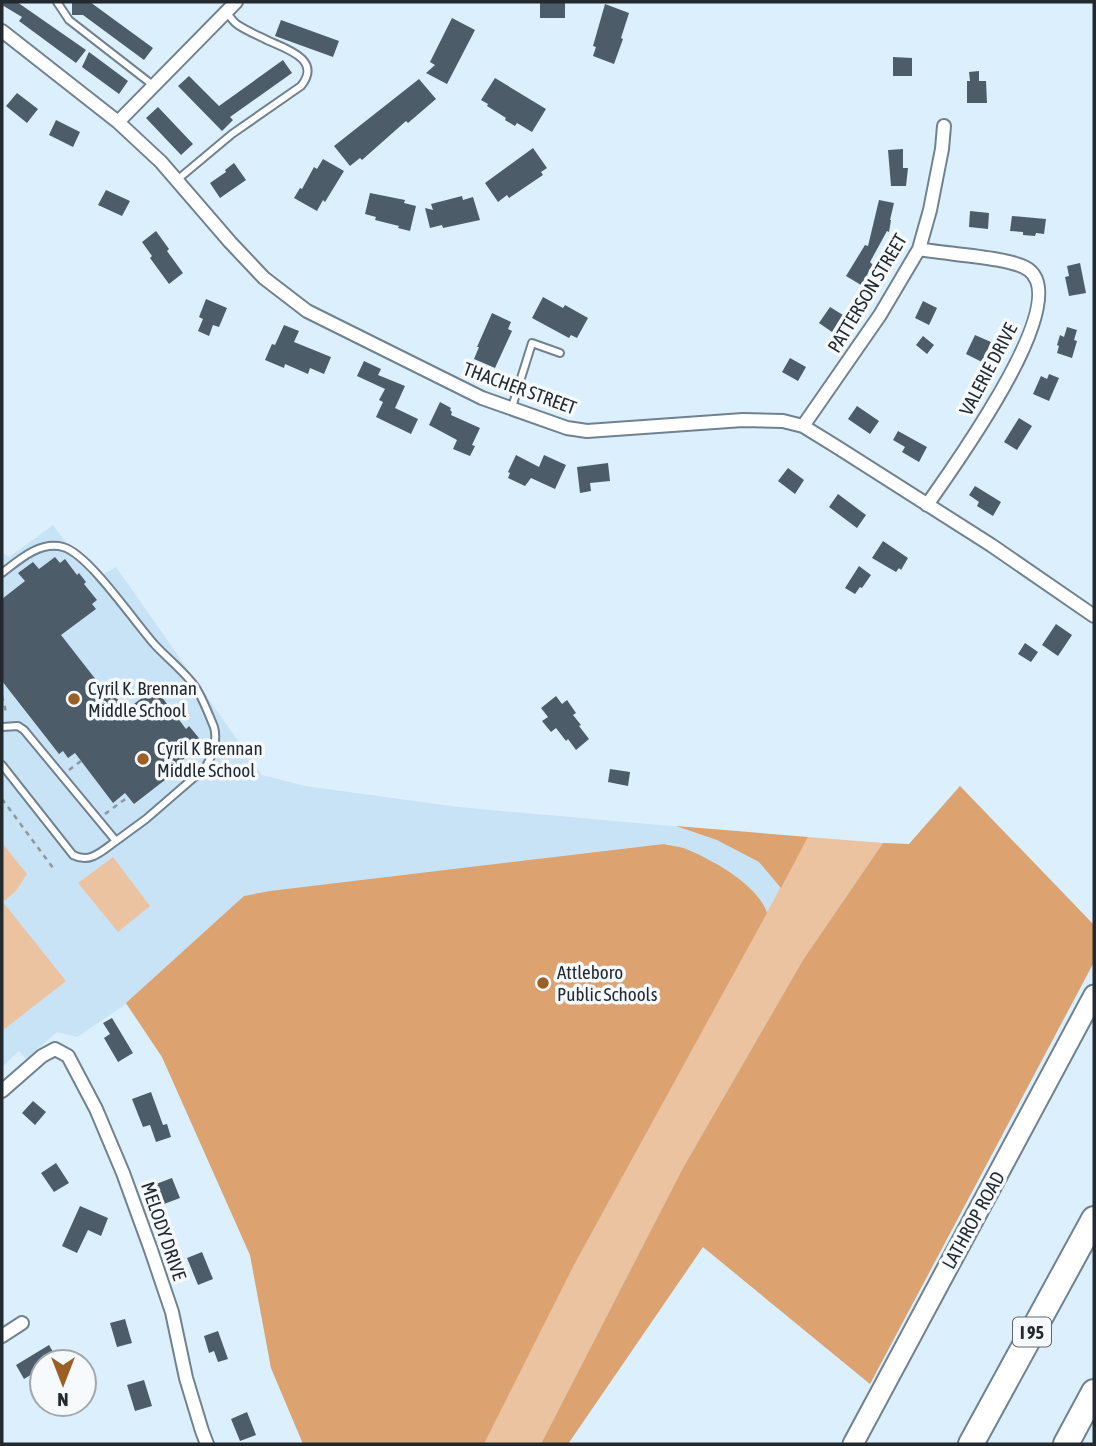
<svg xmlns="http://www.w3.org/2000/svg" width="1096" height="1446" font-family="'Asap Condensed',sans-serif">
	<rect width="100%" height="100%" fill="#dceffd"/>
	<path fill="#c9e3f6" d="M53,525L94,580L116,567L262,775L305,786L458,807L772,835L908,845L960,786L1094,925V962L870,1384L703,1247L568,1444H303L271,1368L250,1255L162,1057L126,1004L77,1037L57,1032L26,1059L19,1051L2,1067V552L9,557Z"/>
	<path fill="#ecc3a1" d="M808,837L883,843L803,960L683,1168L541,1444H484L574,1265Z
		M2,843L27,874L16,891L3,902L66,981L2,1031Z
		M113,857L150,906L118,932L78,883Z"/>
	<path fill="#dca26f" d="M960,786L1094,925V962L870,1384L703,1247L568,1444H541L683,1168L803,960L883,843L909,844Z
		M676,826L808,837L781,888L759,862L717,840Z
		M664,844C671,846 679,846 686,849C713,860 758,885 767,913L574,1265L484,1444H303L271,1368L250,1255L162,1057L126,1003L244,896L270,891Z"/>
	<path fill="#4c5d69" d="M2,2H17L86,50L76,63L19,21L22,17L2,5Z
		M72,2H90L153,48L144,60L83,15H72Z
		M540,2H565V18H540Z
		M605,4L629,13L621,38L623,39L614,64L593,56L596,47L593,46Z
		M452,18L475,30L447,84L426,73L435,65L430,62Z
		M281,20L339,41L333,57L275,36Z
		M89,52L128,81L119,94L82,67Z
		M893,57L912,58V76H893Z
		M283,60L292,73L230,117L233,120L222,131L178,86L189,76L219,106Z
		M979,71V81H986L987,103H967V81H970L969,72Z
		M495,78L546,109L532,132L517,123L515,126L505,120L506,118L487,106L488,104L481,100Z
		M419,79L436,99L408,123L406,121L362,160L360,158L350,166L334,146Z
		M17,93L38,109L27,123L6,106Z
		M158,107L193,144L181,155L146,118Z
		M56,120L80,132L73,147L49,135Z
		M533,148L547,168L541,172L543,175L509,198L507,195L498,202L485,183Z
		M903,149V168H908L906,186H891L888,150Z
		M323,159L344,171L325,202L323,200L317,211L294,198L300,188L302,189L314,167L317,169Z
		M234,163L246,180L220,198L210,183L226,172L225,170Z
		M106,190L130,201L122,216L98,205Z
		M370,193L405,200L404,203L416,206L410,231L398,228L399,226L375,220L376,217L365,214Z
		M462,196L463,200L473,197L480,220L443,228L442,225L430,228L425,208L433,210L431,204Z
		M879,200L894,203L890,220H891L889,232L887,231L870,262L873,265L861,285L846,276L865,245L868,246Z
		M970,211L989,213L988,229L969,227Z
		M1012,216L1046,219L1044,234L1036,233L1035,236L1023,235V232L1010,231Z
		M156,231L169,249L167,251L183,273L169,284L150,258L152,256L142,242Z
		M1080,263L1086,293L1069,296L1065,277L1069,276L1067,266Z
		M543,297L563,308L565,305L588,318L577,338L571,335L569,338L532,318Z
		M206,299L227,308L219,327L213,325L209,336L198,331L203,319L199,317Z
		M923,301L937,308L929,325L915,318Z
		M830,307L843,315L832,332L819,323Z
		M492,313L511,322L508,329L512,331L495,368L474,359L479,347H477Z
		M284,325L299,331L294,342L331,357L324,374L310,368L308,374L285,364L284,368L265,360L272,344L275,345Z
		M1067,327L1077,330L1074,340L1077,341L1072,358L1057,353L1059,346L1057,345L1060,335L1064,337Z
		M975,335L991,342L982,362L966,354Z
		M923,336L934,345L927,354L916,345Z
		M790,358L806,367L798,381L782,372Z
		M364,361L381,369L378,375L405,386L395,408L418,419L411,434L376,417L383,402L379,400L385,389L357,376Z
		M1049,374L1059,378L1049,401L1033,394L1041,376L1047,379Z
		M440,402L451,408L450,410L452,412L451,415L480,428L472,445L475,446L470,456L453,449L457,440L429,425Z
		M857,406L879,421L870,434L848,419Z
		M1019,418L1032,426L1017,450L1004,442Z
		M898,431L927,447L919,462L902,452L905,447L893,440Z
		M516,455L539,467L544,455L566,465L555,489L531,478L525,486L508,478L510,473L508,472Z
		M608,463L610,481L590,483L591,491L580,493L577,467Z
		M788,468L804,480L795,494L778,481Z
		M975,486L1001,502L993,516L977,506L979,502L969,495Z
		M838,494L866,515L857,528L829,507Z
		M883,541L908,558L901,570L899,568L896,572L872,558Z
		M55,557L60,563L65,559L77,575L79,573L86,582L84,584L97,600L92,604L96,609L61,635L111,699L115,696L126,710L155,688L186,729L189,726L203,743L180,762L183,766L134,804L125,793L113,803L75,753L68,758L63,751L59,754L2,681V599L25,581L18,573L33,562L39,569Z
		M859,566L871,575L862,588L860,587L855,594L845,588Z
		M1056,624L1072,635L1058,656L1042,645Z
		M1025,643L1038,652L1031,662L1018,654Z
		M556,696L562,704L567,700L576,713L573,715L581,725L579,726L589,739L576,750L568,739L566,741L556,728L551,732L542,721L548,717L541,708Z
		M610,769L630,772L628,786L608,782Z
		M112,1018L133,1053L118,1062L104,1038L110,1034L103,1023Z
		M151,1092L163,1125L167,1124L171,1137L156,1142L150,1125L143,1127L132,1099Z
		M33,1101L46,1112L35,1125L22,1113Z
		M56,1163L69,1183L54,1192L41,1173Z
		M172,1178L180,1198L164,1204L156,1184Z
		M80,1206L108,1218L101,1236L88,1230L77,1253L62,1246Z
		M202,1252L213,1279L198,1285L187,1258Z
		M125,1319L132,1343L117,1347L110,1323Z
		M218,1331L228,1359L218,1362L214,1351L209,1353L204,1336Z
		M49,1345L59,1362H42V1368L24,1379L16,1365Z
		M144,1380L152,1406L135,1411L127,1385Z
		M247,1412L256,1435L240,1441L231,1419Z"/>
	<g fill="none" stroke-linecap="round" stroke-linejoin="round">
		<defs>
			<path id="lane" d="M57,2L69,20L154,86
				M177,180L232,134L301,86C322,60 287,49 269,41C259,36 247,31 238,25C233,22 230,17 227,12
				M512,407L532,343L560,353
				M2,573C20,559 40,541 63,547C89,554 135,623 155,645C167,658 187,674 196,688C203,699 209,715 214,727C218,741 212,757 205,768L146,819L116,841
				M2,727L18,726L24,730L116,841C102,851 90,864 73,855L2,765"/>
			<path id="street" d="M2,31L118,122L161,162L230,242L264,278L307,311L482,398L567,428L587,431L743,420L783,421L803,426L837,447L991,545L1094,616
				M118,122L236,2
				M919,249C943,254 1013,257 1029,270C1073,304 951,470 927,505
				M803,426L880,315L919,249L930,210L942,149L944,126
				M2,1091L42,1056L55,1049L68,1056L96,1109L123,1173L151,1250L172,1312L186,1378L202,1431L207,1444
				M2,1336L22,1323"/>
			<path id="secondary" d="M853,1444L1094,995"/>
			<path id="highway" d="M971,1444L1094,1219
				M1066,1444L1094,1392"/>
		</defs>
		<use href="#lane" stroke="#70828f" stroke-width="10"/>
		<use href="#street" stroke="#70828f" stroke-width="16"/>
		<use href="#secondary" stroke="#70828f" stroke-width="23"/>
		<use href="#highway" stroke="#70828f" stroke-width="28"/>
		<path stroke="#8a98a2" stroke-width="2.5" stroke-dasharray="5 5" stroke-linecap="butt" d="M2,696L6,712
			M69,770L81,761
			M2,799L53,868
			M105,814L128,797"/>
		<use href="#lane" stroke="#fff" stroke-width="6"/>
		<use href="#street" stroke="#fff" stroke-width="12"/>
		<use href="#secondary" stroke="#fff" stroke-width="19"/>
		<use href="#highway" stroke="#fff" stroke-width="24"/>
	</g>
	<g fill="#9d6024" stroke="#f6fafd" stroke-width="2.5">
		<circle cx="74" cy="699" r="7"/>
		<circle cx="143" cy="759" r="7"/>
		<circle cx="543" cy="983" r="7"/>
	</g>
	<g text-anchor="middle" dominant-baseline="central" stroke-width="7" stroke-linejoin="round" paint-order="stroke">
		<rect fill="#f6fafd" stroke="#62686d" stroke-width="2" x="1013" y="1317.5" width="38" height="29" rx="5"/>
		<g font-size="18" font-weight="bold" fill="#222a2f">
			<text x="1032" y="1332">I 95</text>
		</g>
		<g font-size="19" fill="#222a2f" stroke="#f6fafd">
			<text transform="translate(867 293) rotate(-59)">PATTERSON STREET</text>
			<text transform="translate(988 369) rotate(-62)">VALERIE DRIVE</text>
			<text transform="translate(520 388) rotate(20)">THACHER STREET</text>
			<text transform="translate(973 1220) rotate(-61)">LATHROP ROAD</text>
			<text transform="translate(164 1231) rotate(71)">MELODY DRIVE</text>
		</g>
		<g font-size="19" fill="#222a2f" stroke="#f6fafd" text-anchor="start">
			<text x="88" y="688">Cyril K. Brennan<tspan x="88" dy="22">Middle School</tspan></text>
			<text x="157" y="748">Cyril K Brennan<tspan x="157" dy="22">Middle School</tspan></text>
			<text x="557" y="972">Attleboro<tspan x="557" dy="22">Public Schools</tspan></text>
		</g>
	</g>
	<rect width="1096" height="1446" fill="none" stroke="#222a2f" stroke-width="7"/>
	<g transform="translate(63 1383) rotate(180)"><circle r="33" fill="#f6fafd" stroke="#a1a7ab" stroke-width="2"/>
	<path d="M0-5L12 26L0 18L-12 26Z" fill="#9d6024"/>
	<text y="-10" font-size="19" font-weight="bold" text-anchor="middle" fill="#222a2f">N</text>
	</g>
</svg>
